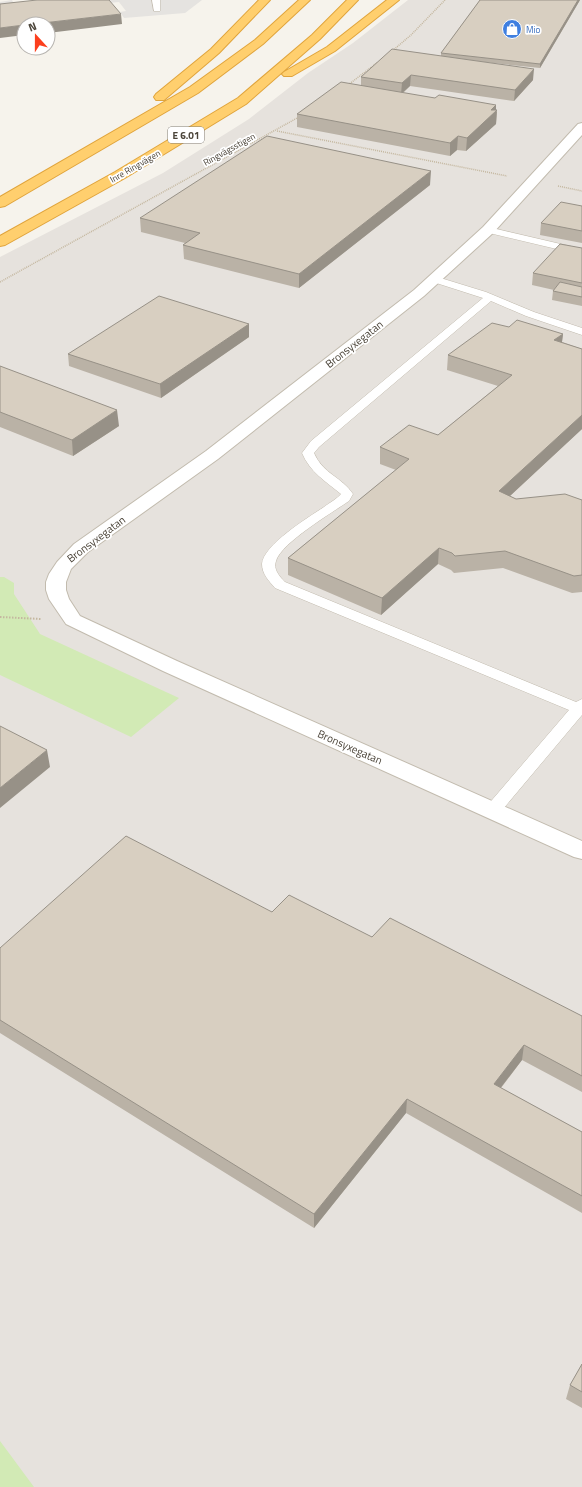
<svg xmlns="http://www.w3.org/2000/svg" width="582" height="1487" font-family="'Titillium Web',sans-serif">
	<rect width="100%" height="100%" fill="#f6f3ec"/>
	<path fill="#e6e2dd" d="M408,0H582V1487H0V257L163,173L249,119L308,73L353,43Z"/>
	<path fill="#d2eab5" d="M0,577H4L14,583V594L40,634L179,698L131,737L0,675Z
		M0,1441L34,1487H0Z"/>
	<path fill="#e5e3e0" d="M12,0L14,4L42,0H202L185,13L124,18L120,12L126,11L119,2L0,14V2Z"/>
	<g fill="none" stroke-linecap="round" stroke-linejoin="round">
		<defs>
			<path id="service" d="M152,0H160V11H154Z
				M488,227L582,249V255L485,232L483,230Z
				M434,276L486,292L534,312L582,328V335L526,316L491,301L319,447L314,453C323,474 342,477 353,494L349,501C333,512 281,543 276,561C273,569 279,576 285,582L576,702L582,699V715L498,815L492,816L486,815L484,811L486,807L569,710L275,588C269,581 262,574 262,564C263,545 309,517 324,507C329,503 337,499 341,494C325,481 310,472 302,453L311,441L483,298L430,281L429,279Z"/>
			<path id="minor" d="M582,123V135L493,233L424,296L218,459L88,552L71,569L66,582V590L69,599L80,616L177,661L582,841V859L574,857L163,671L66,624L49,599L46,590V582L49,574L57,562L74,544L206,451L414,290L483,227L578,124Z"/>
			<path id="motorway" d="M259,0H270L219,53L164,100H156L154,97L156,94L211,49Z
				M299,0H310L263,44L198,93L5,206L0,207V197L190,87L255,40Z
				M347,0H358L320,39L246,104L125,178L5,245L0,246V236L115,172L238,98L312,35Z
				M387,0H399L335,51L292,76H284L282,74L284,72L327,47Z"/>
		</defs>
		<use href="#service" stroke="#c2bbae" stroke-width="1"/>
		<use href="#minor" stroke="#c2bbae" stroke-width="2"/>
		<use href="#motorway" stroke="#e0a43c" stroke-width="2"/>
		<path stroke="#c4b79f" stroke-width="1.5" stroke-dasharray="1 1" stroke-linecap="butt" d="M391,52L411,35L445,0
			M348,85L378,62
			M277,131L507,176
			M558,186L582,191
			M0,282L299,117"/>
		<path stroke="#c4b79f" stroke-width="2" stroke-dasharray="1.5 1.5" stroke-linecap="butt" d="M0,617L41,619"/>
		<use href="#service" fill="#fff" fill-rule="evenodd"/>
		<use href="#minor" fill="#fff" fill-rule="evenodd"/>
		<use href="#motorway" fill="#ffcf6e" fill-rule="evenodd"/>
	</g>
	<path fill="#bab2a6" d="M480,0H580L540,68L473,61L533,80L514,101L410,86L403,93L497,110L496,124L466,151L457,150L450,156L297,127V114L361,85V77L441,56V53Z
		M430,185L299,288L184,259L183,245L185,243L141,232L140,218Z
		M582,206V243L540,235L541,223Z
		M582,248V306L552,300L553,291L554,290L532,285L533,273Z
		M249,324V337L161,398L69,366L68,354Z
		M509,327L563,334L562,342L582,349V429L510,496L516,499L582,500V592L572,593L503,568L454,573L451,570L438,564L381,615L288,575V558L396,470L380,464V447L438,435L498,386L447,370L448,355Z
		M0,366L119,426L73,456L0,427Z
		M272,912L372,937L582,1016V1092L522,1060L501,1088L582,1132V1213L406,1113L314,1228L0,1033V948Z
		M582,1364V1408L566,1399L570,1385Z"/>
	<path fill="#979187" d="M578,0H580L540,68V64Z
		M121,14L122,24L48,33V24H34Z
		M24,25V35L0,38V28Z
		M534,69L533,80L514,101L515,90Z
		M411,75L410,86L401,94L402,83Z
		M496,105V112L497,110L496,124L466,151L467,138L491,110Z
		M458,136L457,150L450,156V143Z
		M431,171L430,185L299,288V274Z
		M249,324V337L161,398L160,384Z
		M563,334L561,349L554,340Z
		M117,410L119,426L73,456L72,440Z
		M582,415V429L497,508L499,491Z
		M439,548L438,564L381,615L382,598Z
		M47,750L50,767L0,808V788Z
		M524,1045L522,1060L492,1099L494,1084Z
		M407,1099L406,1113L314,1228V1214Z"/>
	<path fill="#d8cfc1" stroke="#979187" d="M37,0H109L121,14L34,24H24V25L0,28V4Z
		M480,0H578L540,64L441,53Z
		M392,49L534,69L515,90L411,75L402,83L361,77Z
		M341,82L435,98L439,95L496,105L491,110H497L467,138L458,136L450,143L297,114Z
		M267,136L431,171L299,274L183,245L200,233L140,218Z
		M561,202L582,206V231L541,223Z
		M560,244L582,248V283L533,273Z
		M560,282L582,287V297L553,291Z
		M159,296L249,324L160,384L68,354Z
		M517,320L563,334L554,340L582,349V415L499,491L516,499L565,494L582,500V575L574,576L505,551L455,556L452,553L439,548L382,598L288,558L409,459L380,447L409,425L438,435L512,375L448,355L492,323L509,327Z
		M0,366L117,410L72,440L0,412Z
		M0,726L47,750L0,788Z
		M126,836L272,912L289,895L372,937L390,918L582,1016V1076L524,1045L494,1084L582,1132V1196L407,1099L314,1214L0,1020V948Z
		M582,1364V1392L570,1385Z"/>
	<defs>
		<symbol id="shop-disc" viewBox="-11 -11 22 22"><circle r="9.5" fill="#3f7fe0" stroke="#fff"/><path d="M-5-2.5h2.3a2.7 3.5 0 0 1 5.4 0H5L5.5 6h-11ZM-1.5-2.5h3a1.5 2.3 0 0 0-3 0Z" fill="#fff"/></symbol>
	</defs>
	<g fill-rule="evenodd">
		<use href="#shop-disc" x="501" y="18" width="22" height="22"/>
	</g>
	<g text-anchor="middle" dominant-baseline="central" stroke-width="3.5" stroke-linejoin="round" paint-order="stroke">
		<g font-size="9" fill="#366cbe" stroke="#fff" text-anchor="start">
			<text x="526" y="29">Mio</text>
		</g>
		<g font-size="9" fill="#4b4439" stroke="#fff">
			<text transform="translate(229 149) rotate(-29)">Ringvägsstigen</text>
			<text transform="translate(135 166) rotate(-30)">Inre Ringvägen</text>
		</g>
		<rect fill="#fff" stroke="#817c74" stroke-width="1" x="168" y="127" width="36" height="16" rx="3"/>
		<g font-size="10" font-weight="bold" fill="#4b4439">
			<text x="186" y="135">E 6.01</text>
		</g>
		<g font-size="11" fill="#4b4439" stroke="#fff">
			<text transform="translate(354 344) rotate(-38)">Bronsyxegatan</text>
			<text transform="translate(96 539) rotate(-37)">Bronsyxegatan</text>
			<text transform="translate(350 747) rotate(24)">Bronsyxegatan</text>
		</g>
	</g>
	<g transform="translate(36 36) rotate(339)"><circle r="19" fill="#ffffff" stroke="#b7b4b0"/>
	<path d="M0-3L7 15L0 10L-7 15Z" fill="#fc3f1d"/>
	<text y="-6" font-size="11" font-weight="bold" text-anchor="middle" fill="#4b4439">N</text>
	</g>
</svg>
